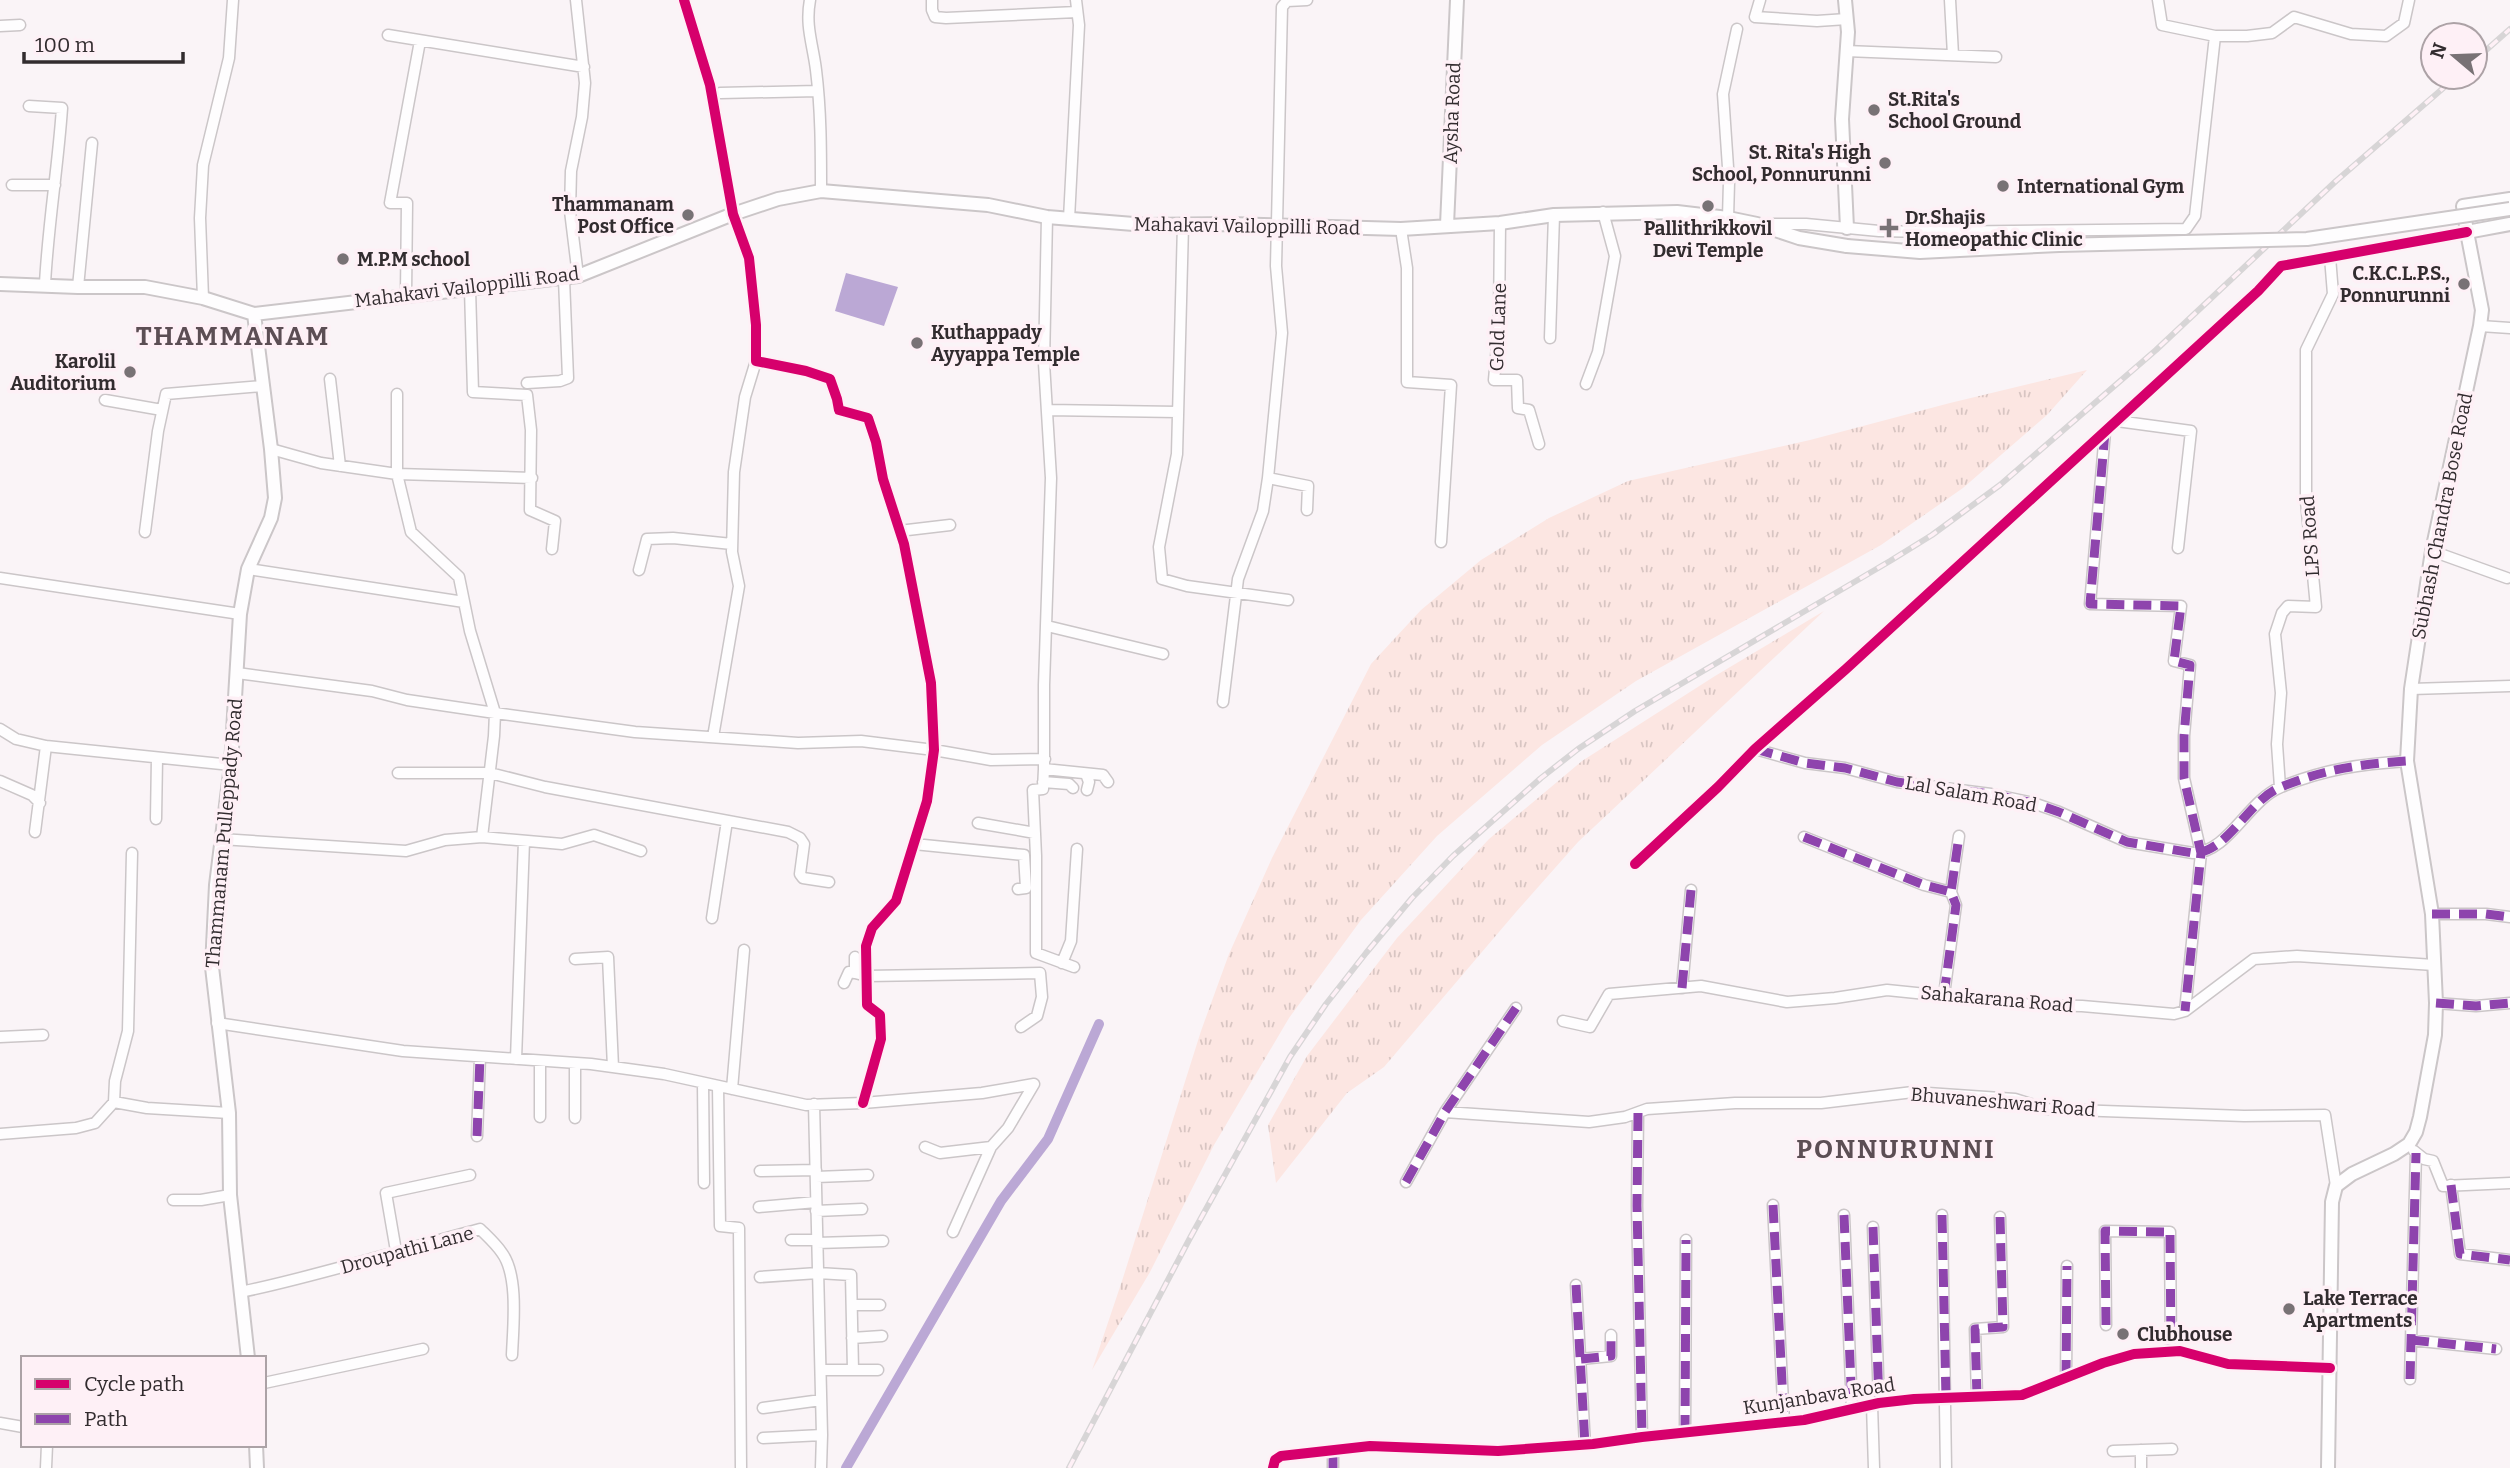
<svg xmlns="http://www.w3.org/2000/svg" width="2510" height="1468" font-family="Bitter,serif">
	<defs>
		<pattern id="grass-tufts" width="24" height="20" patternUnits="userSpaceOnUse" patternTransform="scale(1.75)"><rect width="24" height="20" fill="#fce6e2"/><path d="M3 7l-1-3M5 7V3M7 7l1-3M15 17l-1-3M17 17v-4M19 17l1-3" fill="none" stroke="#d8c5c2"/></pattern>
	</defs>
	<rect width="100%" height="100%" fill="#faf4f7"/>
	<path fill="url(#grass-tufts)" d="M2087,370L2047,415L1963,488L1881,545L1636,681L1542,745L1437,836L1361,920L1289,1018L1214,1145L1150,1272L1092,1370L1122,1281L1201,1031L1229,954L1272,858L1371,664L1421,610L1481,560L1549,518L1628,481L1810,440L1950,403Z
		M1824,611L1578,842L1516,912L1384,1067L1347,1093L1276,1183L1268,1125L1307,1056L1397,938L1489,839L1582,761L1715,676Z"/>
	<path fill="#bba8d5" d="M846,273L898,287L884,326L835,311Z"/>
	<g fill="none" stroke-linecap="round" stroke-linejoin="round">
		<path stroke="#bba8d5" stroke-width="10" d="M846,1468L1001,1201L1048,1139L1099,1024"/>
		<defs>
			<path id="street" d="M576,0L585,83L582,117L571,171L570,211L578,276
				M684,0L710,85L733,214L749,258L756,325V361L806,371L830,379L837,399L839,410L868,418L876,442L883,479L904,544L931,683L934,750L927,801L896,901L872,928L866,946L867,1005L880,1015L881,1039L863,1103
				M810,0C805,26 813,45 816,70C821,110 821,150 821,191
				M932,0V10L935,17L946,18L1077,12
				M1760,0L1755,17L1817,21L1847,19
				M1950,0L1953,55
				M2158,0L2162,25L2215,36
				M0,26L20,25
				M388,35L584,67
				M1846,51L1996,57
				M720,93L818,91
				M29,106L62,108C58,167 48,225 45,284
				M12,185H55
				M1047,217L1044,363L1051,478L1044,685V769L1103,775L1108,782
				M1728,218L1729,182L1723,94L1737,29
				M1069,219L1079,25L1076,0
				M1500,223L1499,323L1494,380H1517L1518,408L1529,410L1539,444
				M1764,224H1806L1879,231L1928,232L2186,229L2195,216L2215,36H2247L2272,33L2294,17L2351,34L2386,36L2404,23L2409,0
				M1183,225L1177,454L1159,547L1162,579L1187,586L1288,600
				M1401,229L1407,268V382L1451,385L1441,542
				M78,287L92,143
				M470,289L473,392L527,395L531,430L530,510L555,521L552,549
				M406,295L407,203H390L420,41
				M203,298L200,218L203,165L229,58L233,0
				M2480,326L2510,328
				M1550,338L1554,215
				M330,379L340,466
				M527,383L560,381L568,378L564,279
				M1586,384L1598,352L1615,256L1603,212
				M105,400L162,410
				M1047,410L1178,412
				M2117,421L2191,431L2178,548
				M2105,432L2090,604L2181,606L2174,661L2190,665L2184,736V778L2201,853L2185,1011
				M271,449L321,463L397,474V394
				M1307,510L1308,486L1268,478L1282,333L1276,266L1282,7L1287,1L1307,0
				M899,531L950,525
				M145,532L158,431L166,394L263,386
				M2432,551L2507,578
				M248,569L464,602
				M639,570L647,539L673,538L732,544
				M0,578L240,614
				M1047,626L1163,654
				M237,673L372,691L407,700L495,713L635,732L798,743L861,741L934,750L991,760L1045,759
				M2411,689L2510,686
				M1223,702L1238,579L1263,511L1268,478
				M0,729L16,739L46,746L231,765
				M713,737L739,586L732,552L734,472L745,397L756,361
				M1755,749L1805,763L1845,768L1897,782L1991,794L2033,803L2059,812L2127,842L2193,853C2228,853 2248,800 2281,787C2325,769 2361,764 2407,761
				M1044,769L1043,789L1033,790L1036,856V953L1074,967
				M398,773H490L545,787L788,832L800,838L804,844L800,874L803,878L829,882
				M1086,774L1089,782L1087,790
				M0,781L32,795L40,803
				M1043,782L1069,784L1073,788
				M2280,787L2277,744L2281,693L2275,634L2282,613L2288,606L2316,607L2306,501V350L2333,294L2330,257
				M156,819L157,758
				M978,823L1035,833
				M35,832L46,746
				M482,837L562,844L594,835L641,851
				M1804,837L1924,885L1951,892
				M221,839L406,851L445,840L482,837L494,736L495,713L470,631L459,577L411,532L397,474L532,478
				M914,844L1024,855L1026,888L1018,889
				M1635,864L1718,787L1755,749L1846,669L2258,291L2281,266L2467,232
				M2432,914H2486L2510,917
				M712,918L727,821
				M855,957V973L867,976L1040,973L1042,997L1037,1016L1021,1027
				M575,959L608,957L613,1067
				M1062,963L1071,941L1077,849
				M844,983L849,972L855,973
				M1682,988L1691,890
				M1944,995L1956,905L1951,892L1959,836
				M2436,1003L2476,1006L2510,1003
				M1563,1021L1590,1027L1609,994L1701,986L1787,1002L1835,998L1887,990L2034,1005L2082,1006L2174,1014L2185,1011L2254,959L2297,956L2434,965
				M217,1023L403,1051L591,1064L664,1074L806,1105L863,1103L982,1093L1034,1084
				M0,1037L43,1035
				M516,1059L524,841
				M540,1061V1117
				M575,1063V1118
				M703,1083L704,1183
				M718,1086L720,1226L739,1228L741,1468
				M732,1089L744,950
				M114,1102L115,1081L128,1031L132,853
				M814,1104L822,1435L821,1468
				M1445,1112L1589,1122L1625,1117L1647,1109L1735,1103H1821L1913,1092L2015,1099L2047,1109L2244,1116L2325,1115L2336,1186
				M1638,1113L1637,1206L1642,1437
				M0,1134L76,1128L95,1123L114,1102L147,1108L229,1113
				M477,1136L480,1057
				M925,1147L940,1153L991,1147
				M2414,1151L2424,1159L2433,1161L2443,1186L2510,1183
				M760,1171L816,1170
				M816,1177L868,1175
				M1406,1182L1445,1112L1516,1008
				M2451,1185L2460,1254L2510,1260
				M173,1200H201L230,1195
				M1773,1205L1784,1422
				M759,1207L816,1202
				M816,1211L862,1209
				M1844,1215L1852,1409
				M1942,1215L1946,1468
				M1873,1227L1879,1403
				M953,1232L991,1147L1008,1128L1034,1084
				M791,1240H817
				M817,1243L883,1241
				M396,1251L386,1193L470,1175
				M760,1277L818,1273L851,1275L853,1370H821
				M1576,1285L1585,1445
				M241,1292C322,1275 400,1250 480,1229C487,1236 496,1244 502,1253C519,1276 513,1328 512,1355
				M852,1305H880
				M2106,1325L2105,1231L2170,1232L2171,1352
				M852,1338L882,1336
				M2411,1340L2496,1349
				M1581,1359L1611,1356V1335
				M853,1370H878
				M2066,1378L2067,1266
				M2410,1379L2416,1153
				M264,1383L423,1349
				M1977,1397L1975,1329L2003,1327L2000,1217
				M1872,1405L1874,1468
				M763,1408L821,1400
				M0,1423L23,1427
				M1685,1433L1686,1240
				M763,1438L822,1435
				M1333,1450V1468
				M2113,1451L2172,1449
				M46,1468L47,1445
				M1273,1468L1275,1460L1281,1456L1370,1446L1498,1451L1593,1444L1642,1437L1804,1420L1879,1403L1914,1399L2022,1395L2103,1363L2134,1354L2180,1351L2228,1364L2330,1368
				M2141,1468V1450"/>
			<path id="secondary" d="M1845,0L1848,32L1842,119L1847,228
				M2510,199L2463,206L2467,232L2510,224
				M1447,225L1457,0
				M0,284L78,287H145L203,298L254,314L578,276L733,214L778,199L821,191L988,205L1047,217L1146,225L1229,224L1401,229L1500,223L1554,215L1677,212L1728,218L1757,224L1799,238L1847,246
				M248,1358L230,1195L229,1113L212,967L216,885L231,765L240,614L248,569L271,518L275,498L271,449L254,314
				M256,1445L257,1468
				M2328,1468L2332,1202L2336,1186L2352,1174L2394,1154L2409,1144L2416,1132L2420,1117L2435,1035L2436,1003L2432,914L2407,761L2411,689L2432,551L2480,326L2482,310L2467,232"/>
		</defs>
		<use href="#street" stroke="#cbc6c8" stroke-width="13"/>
		<use href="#secondary" stroke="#cbc6c8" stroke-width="16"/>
		<use href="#street" stroke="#fefdfe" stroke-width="10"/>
		<use href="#secondary" stroke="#fefdfe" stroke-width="12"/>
		<defs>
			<path id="rail" d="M2475,60L2510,29
				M1069,1468L1190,1238L1290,1057L1326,1004L1366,953L1412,898L1453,856L1541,778L1578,749L1635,711L1890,561L1932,535L2000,485L2156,350L2336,181L2456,77"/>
		</defs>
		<use href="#rail" stroke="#d7d5d6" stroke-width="6"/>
		<use href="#rail" stroke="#fef0f6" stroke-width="3.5" stroke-dasharray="10" stroke-linecap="butt"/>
		<defs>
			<path id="secondary-bridge" d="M1847,246L1920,252L2059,245L2307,239L2510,209"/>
		</defs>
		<use href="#secondary-bridge" stroke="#cbc6c8" stroke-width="16" stroke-linecap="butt"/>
		<use href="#secondary-bridge" stroke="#fefdfe" stroke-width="12"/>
		<path stroke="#8e44ad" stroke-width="9" stroke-dasharray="18 9" stroke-linecap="butt" d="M2105,432L2090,604L2181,606L2174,661L2190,665L2184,736V778L2201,853L2185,1011
			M1755,749L1805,763L1845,768L1897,782L1991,794L2033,803L2059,812L2127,842L2193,853C2228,853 2248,800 2281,787C2325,769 2361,764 2407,761
			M1804,837L1924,885L1951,892
			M2432,914H2486L2510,917
			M1682,988L1691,890
			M1944,995L1956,905L1951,892L1959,836
			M2436,1003L2476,1006L2510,1003
			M1638,1113L1637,1206L1642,1437
			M477,1136L480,1057
			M1406,1182L1445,1112L1516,1008
			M2451,1185L2460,1254L2510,1260
			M1773,1205L1784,1422
			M1844,1215L1852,1409
			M1942,1215L1946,1399
			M1873,1227L1879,1403
			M1576,1285L1585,1445
			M2106,1325L2105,1231L2170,1232L2171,1352
			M2411,1340L2496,1349
			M1581,1359L1611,1356V1335
			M2066,1378L2067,1266
			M2410,1379L2416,1153
			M1977,1397L1975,1329L2003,1327L2000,1217
			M1685,1433L1686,1240
			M1333,1450V1468"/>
		<defs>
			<path id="cycleway" d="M684,0L710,85L733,214L749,258L756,325V361L806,371L830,379L837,399L839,410L868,418L876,442L883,479L904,544L931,683L934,750L927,801L896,901L872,928L866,946L867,1005L880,1015L881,1039L863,1103
				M1635,864L1718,787L1755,749L1846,669L2258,291L2281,266L2467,232
				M1273,1468L1275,1460L1281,1456L1370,1446L1498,1451L1593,1444L1642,1437L1804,1420L1879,1403L1914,1399L2022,1395L2103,1363L2134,1354L2180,1351L2228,1364L2330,1368"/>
		</defs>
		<use href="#cycleway" stroke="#fef0f6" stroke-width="15"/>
		<use href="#cycleway" stroke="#d6006c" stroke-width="10"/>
	</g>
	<g fill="#787275" stroke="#fef0f6" stroke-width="2.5">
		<circle cx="1874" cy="110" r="7"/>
		<circle cx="1885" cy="163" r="7"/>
		<circle cx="2003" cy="186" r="7"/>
		<circle cx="1708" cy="206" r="7"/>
		<circle cx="688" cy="215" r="7"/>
		<path d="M1885.5 217.5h7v7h7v7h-7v7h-7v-7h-7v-7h7z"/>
		<circle cx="343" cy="259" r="7"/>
		<circle cx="2464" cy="284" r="7"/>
		<circle cx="917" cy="343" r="7"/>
		<circle cx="130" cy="372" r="7"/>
		<circle cx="2289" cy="1309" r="7"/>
		<circle cx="2123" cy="1334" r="7"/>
	</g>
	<g text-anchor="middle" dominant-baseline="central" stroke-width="7" stroke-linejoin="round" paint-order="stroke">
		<g font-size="19" font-weight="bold" fill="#322c2f" stroke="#fef0f6" text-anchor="start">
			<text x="1888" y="99">St.Rita's<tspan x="1888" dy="22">School Ground</tspan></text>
			<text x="1871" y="152" text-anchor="end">St. Rita's High<tspan x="1871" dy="22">School, Ponnurunni</tspan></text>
			<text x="2017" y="186">International Gym</text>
			<text x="674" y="204" text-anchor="end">Thammanam<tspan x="674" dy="22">Post Office</tspan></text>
			<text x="1905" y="217">Dr.Shajis<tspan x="1905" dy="22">Homeopathic Clinic</tspan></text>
			<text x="1708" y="228" text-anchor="middle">Pallithrikkovil<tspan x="1708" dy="22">Devi Temple</tspan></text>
			<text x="357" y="259">M.P.M school</text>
			<text x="2450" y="273" text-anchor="end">C.K.C.L.P.S.,<tspan x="2450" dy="22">Ponnurunni</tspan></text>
			<text x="931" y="332">Kuthappady<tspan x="931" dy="22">Ayyappa Temple</tspan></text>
			<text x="116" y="361" text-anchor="end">Karolil<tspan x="116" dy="22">Auditorium</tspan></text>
			<text x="2303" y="1298">Lake Terrace<tspan x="2303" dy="22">Apartments</tspan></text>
			<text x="2137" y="1334">Clubhouse</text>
		</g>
		<g font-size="19" fill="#322c2f" stroke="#fef0f6">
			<text transform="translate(1452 113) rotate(-88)">Aysha Road</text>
			<text transform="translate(1247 226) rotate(1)">Mahakavi Vailoppilli Road</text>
			<text transform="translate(467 287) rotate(-7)">Mahakavi Vailoppilli Road</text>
			<text transform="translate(1498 327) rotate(-88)">Gold Lane</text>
			<text transform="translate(2442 516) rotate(-79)">Subhash Chandra Bose Road</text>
			<text transform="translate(2310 536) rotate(-94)">LPS Road</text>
			<text transform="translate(1971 794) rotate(10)">Lal Salam Road</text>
			<text transform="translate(224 833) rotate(-85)">Thammanam Pulleppady Road</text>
			<text transform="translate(1997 999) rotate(5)">Sahakarana Road</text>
			<text transform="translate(2003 1102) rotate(5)">Bhuvaneshwari Road</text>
			<text transform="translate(407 1250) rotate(-15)">Droupathi Lane</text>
			<text transform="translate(1819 1396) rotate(-9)">Kunjanbava Road</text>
		</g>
		<g font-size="26" font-weight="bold" letter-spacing="2" fill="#5c4e54" stroke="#fef0f6">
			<text x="233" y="336">THAMMANAM</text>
			<text x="1896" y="1149">PONNURUNNI</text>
		</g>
	</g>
	<rect x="21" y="1356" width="245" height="91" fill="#fef0f6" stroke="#aca2a6" stroke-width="2"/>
	<rect x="35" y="1379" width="35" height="10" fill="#d6006c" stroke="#aca2a6" stroke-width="2"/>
	<text x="84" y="1391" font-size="21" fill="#322c2f">Cycle path</text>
	<rect x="35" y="1414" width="35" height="10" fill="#8e44ad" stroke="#aca2a6" stroke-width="2"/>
	<text x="84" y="1426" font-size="21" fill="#322c2f">Path</text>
	<g transform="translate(2454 56) rotate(289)"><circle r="33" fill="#fef0f6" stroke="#aca2a6" stroke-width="2"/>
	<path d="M0-5L12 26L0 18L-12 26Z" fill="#787275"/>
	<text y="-10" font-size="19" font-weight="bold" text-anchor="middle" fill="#322c2f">N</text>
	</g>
	<path d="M24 52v10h159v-10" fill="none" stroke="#322c2f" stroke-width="3.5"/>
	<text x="35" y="52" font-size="21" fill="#322c2f" stroke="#fef0f6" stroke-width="5" paint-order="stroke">100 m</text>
</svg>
